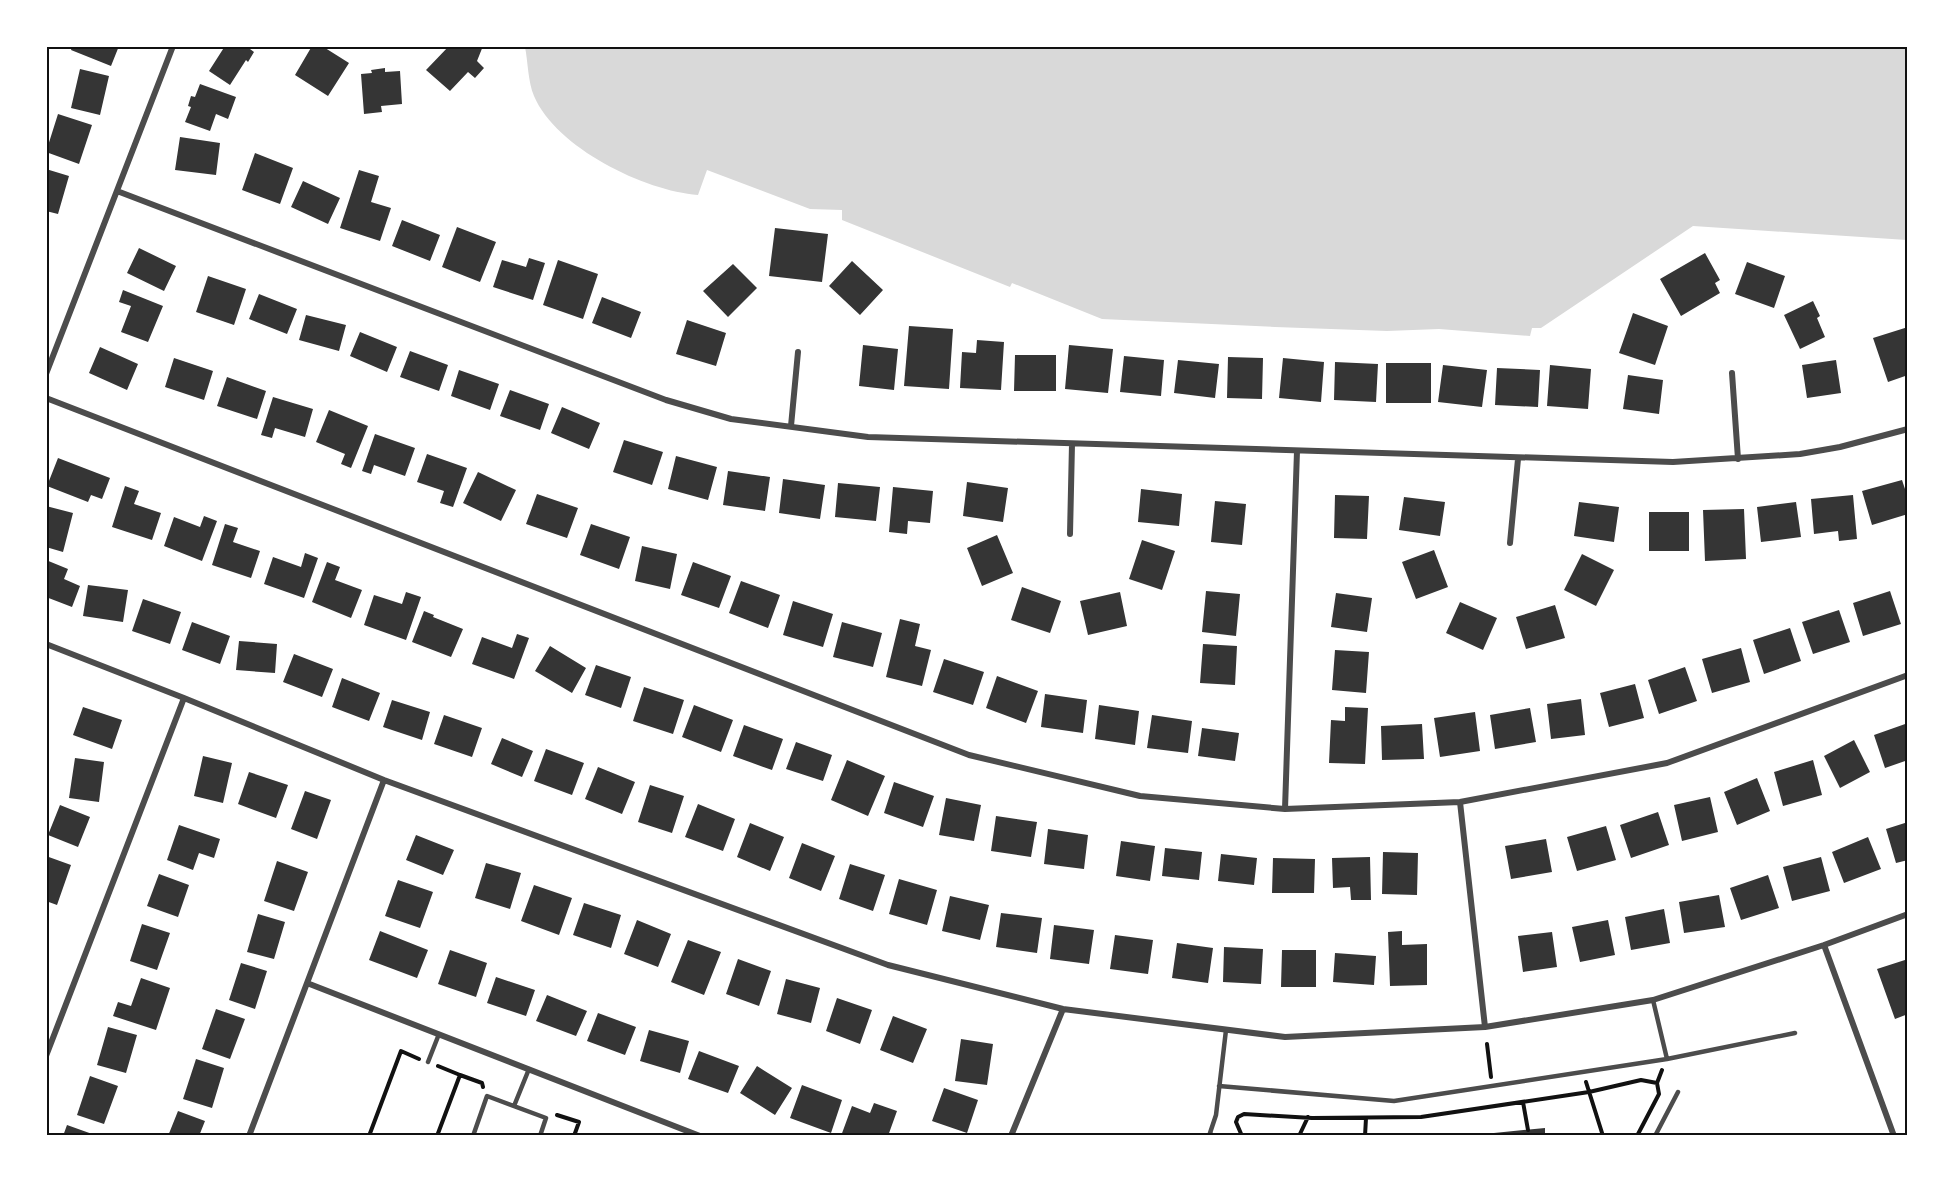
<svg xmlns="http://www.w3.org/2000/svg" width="1954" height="1182" font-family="'DM Sans',sans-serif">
	<rect width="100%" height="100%" fill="#fff"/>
	<path fill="#d9d9d9" d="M525,47H1907V240L1693,226L1541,328H1532L1530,336L1439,329L1387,331L1275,327L1102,319L1012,283L1010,287L842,220V210L810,209L707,170L698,195C645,191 556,148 534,96C528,82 528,62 525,47Z"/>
	<path fill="#353535" d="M72,46H119L111,66L71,50Z
		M225,46H246L254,52L248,62L246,60L230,85L209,71Z
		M312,46H322L349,63L328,96L295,75Z
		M449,46H483L477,61L484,68L475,78L468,72L450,91L426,70Z
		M385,68V72L400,71L402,104L381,106L382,112L364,114L361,74L372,73L371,70Z
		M80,69L109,76L100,115L71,108Z
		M200,84L236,97L228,119L216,114L210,131L185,122L191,107L188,106L191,96L195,97Z
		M58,114L92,125L79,164L46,152Z
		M180,137L220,143L216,175L175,170Z
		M255,153L293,168L280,204L242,190Z
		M46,169L69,176L58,214L46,211Z
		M359,170L379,176L371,202L391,208L380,241L340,228Z
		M303,181L340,198L328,224L291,207Z
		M402,220L440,235L430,261L392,246Z
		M457,227L496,242L480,282L442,267Z
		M775,228L828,234L822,282L769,276Z
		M139,248L176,266L164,291L127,273Z
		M1705,253L1720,280L1715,283L1720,293L1681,316L1660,279Z
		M529,258L545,263L533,300L493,287L502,260L526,267Z
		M558,260L598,274L583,319L543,305Z
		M852,261L883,290L860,315L829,286Z
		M1747,262L1785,276L1774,308L1735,294Z
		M733,264L757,288L728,317L703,291Z
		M208,276L246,289L234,325L196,312Z
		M123,290L163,306L148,342L121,332L131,306L119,302Z
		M259,294L297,309L287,334L249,319Z
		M602,297L641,312L631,338L592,323Z
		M1813,301L1820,316L1817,318L1825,337L1800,349L1784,315Z
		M1633,313L1668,326L1655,365L1619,353Z
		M306,315L346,325L339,351L299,340Z
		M687,320L726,333L716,366L676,354Z
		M909,326L953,329L949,389L904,386Z
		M1908,327V375L1888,382L1873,338Z
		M360,332L397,347L387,372L350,356Z
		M977,340L1004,342L1001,390L960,388L962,352L976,353Z
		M863,345L898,349L894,390L859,386Z
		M1069,345L1113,349L1108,393L1065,389Z
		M100,347L138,364L127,390L89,373Z
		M410,351L448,365L439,391L400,377Z
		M1015,355H1056V391H1014Z
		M1124,356L1164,360L1161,396L1120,392Z
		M1228,357L1263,358L1262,399L1227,398Z
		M174,358L213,371L204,400L165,387Z
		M1283,358L1324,362L1321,402L1279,398Z
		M1178,360L1219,364L1215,398L1174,393Z
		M1836,360L1841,393L1807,398L1802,365Z
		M1335,362L1378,364L1376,402L1334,400Z
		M1386,363H1431V403H1386Z
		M1443,365L1487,370L1482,407L1438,402Z
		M1550,365L1591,369L1588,409L1547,406Z
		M1497,368L1540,370L1538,407L1495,405Z
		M459,370L499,384L490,410L451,396Z
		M1628,375L1663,380L1659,414L1623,409Z
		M227,377L266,391L257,419L217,406Z
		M510,390L549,404L540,430L500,416Z
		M273,397L313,409L305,437L275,428L272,438L261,435Z
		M562,407L600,423L589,449L551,433Z
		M329,410L368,426L351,468L341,464L345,454L316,442Z
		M375,434L415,448L405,476L374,465L371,474L362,471Z
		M624,440L663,452L652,485L613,472Z
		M427,454L467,468L453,507L440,503L444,491L417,482Z
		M676,456L717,467L708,500L668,489Z
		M58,458L110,478L102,499L91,495L88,502L47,486Z
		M728,471L770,477L765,511L723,505Z
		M478,472L516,490L501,521L463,503Z
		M783,479L825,485L820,519L779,513Z
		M1902,480L1908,498V514L1872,525L1862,491Z
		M967,482L1008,488L1003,522L963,516Z
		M838,483L880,487L876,521L835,517Z
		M125,486L139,491L134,504L161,513L152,540L112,527Z
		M893,487L933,491L930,523L908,521L907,534L889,532Z
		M1141,489L1182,494L1179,526L1138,522Z
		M537,494L578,508L567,538L526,524Z
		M1335,495L1369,496L1367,539L1334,538Z
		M1853,495L1857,539L1839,541L1838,531L1814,534L1811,499Z
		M1404,497L1445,502L1440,536L1399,530Z
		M1215,501L1246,504L1242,545L1211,542Z
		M1579,502L1619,507L1614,542L1574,536Z
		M1796,502L1801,537L1761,542L1757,507Z
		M46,506L73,513L63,552L46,547Z
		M1744,509L1746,559L1705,561L1703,510Z
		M1649,512H1689V551H1649Z
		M204,516L217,521L202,561L164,546L174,517L200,527Z
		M225,524L238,528L233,542L260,551L251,578L212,565Z
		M591,524L630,537L619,569L580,555Z
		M997,535L1013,573L982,586L967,548Z
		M1142,540L1175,551L1162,590L1129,579Z
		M642,546L677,554L670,589L635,581Z
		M1434,550L1448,587L1416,599L1402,562Z
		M305,553L318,558L304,598L264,584L273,557L301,567Z
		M1582,554L1614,570L1596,606L1564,590Z
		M46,560L68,569L64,579L80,586L72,607L46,597Z
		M327,562L340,567L335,580L362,590L351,618L312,602Z
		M693,562L731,576L719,608L681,595Z
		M741,581L780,595L768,628L729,613Z
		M88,585L128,590L123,622L83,616Z
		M1022,587L1061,601L1050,633L1011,620Z
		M1206,591L1240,594L1236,636L1202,632Z
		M1890,591L1901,624L1863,636L1853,603Z
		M406,592L421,597L406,640L364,625L374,595L402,604Z
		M1120,592L1127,626L1088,635L1080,601Z
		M1336,593L1372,598L1367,632L1331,627Z
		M143,599L181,612L170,644L132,631Z
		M793,601L833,614L823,647L783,635Z
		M1460,602L1497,618L1483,650L1446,633Z
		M1555,605L1565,638L1526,649L1516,617Z
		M1839,610L1850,642L1813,654L1802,622Z
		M424,611L434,615L433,617L463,629L451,657L412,642Z
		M900,619L920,624L915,646L931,650L922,686L886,677Z
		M192,622L230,636L220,664L182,650Z
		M842,622L882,633L873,667L833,657Z
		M1790,628L1801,661L1764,674L1753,640Z
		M517,634L529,638L514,679L472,664L482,637L512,648Z
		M239,641L277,644L275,673L236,670Z
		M1203,644L1237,646L1235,685L1200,683Z
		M550,646L586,668L572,693L535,671Z
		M1741,648L1750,682L1712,693L1702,659Z
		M1335,650L1369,652L1366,693L1332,690Z
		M294,654L333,669L322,697L283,682Z
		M944,659L984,672L973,705L933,692Z
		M596,665L631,677L621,708L585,695Z
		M1685,667L1697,701L1659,714L1648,680Z
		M997,676L1038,691L1026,723L986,708Z
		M342,678L380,693L369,721L332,707Z
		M1635,684L1644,718L1609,727L1600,693Z
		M644,687L684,700L673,734L633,721Z
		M1045,694L1087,700L1083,733L1041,727Z
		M1581,699L1585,735L1551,739L1547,704Z
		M392,700L430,712L422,740L383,727Z
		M694,705L733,720L721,752L682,737Z
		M1099,705L1139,711L1135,745L1095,739Z
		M83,707L122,720L112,749L73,735Z
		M1345,707L1368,708L1365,764L1329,763L1331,720L1345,721Z
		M1530,708L1536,742L1495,749L1490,715Z
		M1475,712L1480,751L1440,757L1434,718Z
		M444,715L482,728L472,757L434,744Z
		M1152,715L1192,721L1188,753L1147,748Z
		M1908,723V760L1885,768L1874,735Z
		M1422,724L1424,759L1382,760L1381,726Z
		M744,725L783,739L772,770L733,756Z
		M1202,728L1239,733L1235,761L1198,756Z
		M502,738L533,751L522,777L491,764Z
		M1854,740L1870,772L1840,788L1824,756Z
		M796,742L832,755L823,781L786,769Z
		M546,749L584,763L572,795L534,781Z
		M203,756L232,763L223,803L194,796Z
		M75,758L104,762L99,802L69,798Z
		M847,760L885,776L868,816L831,800Z
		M1813,760L1822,795L1783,806L1774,772Z
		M598,767L635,782L622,814L585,799Z
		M249,772L288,785L276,818L238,804Z
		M1757,778L1770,811L1737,825L1724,792Z
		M894,782L934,796L923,827L884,813Z
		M650,785L684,796L672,833L638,822Z
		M305,791L331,800L317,839L291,829Z
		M1710,797L1718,832L1682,841L1674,805Z
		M946,798L981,805L974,841L939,835Z
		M698,804L735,819L723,851L685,837Z
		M60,805L90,817L78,847L48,835Z
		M1658,812L1669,845L1631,858L1620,825Z
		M996,816L1037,822L1031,857L991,851Z
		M1908,822V860L1896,863L1886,829Z
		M750,823L784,837L770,871L737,857Z
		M179,825L220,839L214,858L199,853L193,870L167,860Z
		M1606,826L1616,860L1577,871L1567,837Z
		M1048,829L1088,835L1084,869L1044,864Z
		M416,835L454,850L443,875L406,860Z
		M1868,837L1881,869L1844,883L1832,852Z
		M1546,839L1552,872L1511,879L1505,846Z
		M1121,841L1155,846L1150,881L1116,876Z
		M802,843L835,856L821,891L789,878Z
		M1165,848L1202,852L1199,880L1162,876Z
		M1383,852L1418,853L1417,895L1382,894Z
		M1221,854L1257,858L1254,885L1218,881Z
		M46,856L71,865L57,905L46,901Z
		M1370,857L1371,900H1351L1350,887L1333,888L1332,858Z
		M1821,857L1830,891L1792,901L1783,867Z
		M1273,858L1315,859L1314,893H1272Z
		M277,861L308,872L294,911L264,901Z
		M486,863L521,873L510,909L475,898Z
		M850,864L885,875L873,911L839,899Z
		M159,874L189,885L178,917L147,906Z
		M1768,875L1779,908L1741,920L1730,888Z
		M899,879L937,890L927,925L889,914Z
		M398,880L433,892L420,928L385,916Z
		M534,885L572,898L559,935L521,921Z
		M1719,895L1725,927L1684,933L1679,902Z
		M950,896L989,905L980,940L942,931Z
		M584,903L621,915L611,948L573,935Z
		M1664,909L1670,943L1631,950L1625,917Z
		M1001,913L1042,918L1037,953L996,947Z
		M258,914L285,922L274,959L247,952Z
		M637,920L671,934L658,967L624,954Z
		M1608,920L1615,955L1580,962L1572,927Z
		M142,924L170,933L157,970L130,961Z
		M1054,925L1094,930L1089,964L1050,959Z
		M380,931L428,950L417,978L369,960Z
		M1402,931V945L1427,944V985L1390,986L1388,932Z
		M1552,932L1557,967L1523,972L1518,936Z
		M1115,935L1153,940L1148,974L1110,969Z
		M688,940L721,952L704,995L671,982Z
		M1177,943L1213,948L1208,983L1172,978Z
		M1224,947L1263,949L1261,984L1223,982Z
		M450,950L487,963L476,997L438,984Z
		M1282,950H1316V987H1281Z
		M1335,953L1376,956L1374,985L1333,982Z
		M738,959L771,971L759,1006L726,994Z
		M1908,959V1014L1895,1019L1877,969Z
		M241,963L267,971L255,1009L229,1000Z
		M496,977L535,990L526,1016L487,1003Z
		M141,978L170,988L156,1030L113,1016L118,1002L131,1006Z
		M786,979L820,988L811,1023L777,1014Z
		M547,995L587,1011L576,1036L536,1021Z
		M837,998L872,1010L860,1044L826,1031Z
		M216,1009L245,1019L230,1059L202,1049Z
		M598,1013L636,1027L625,1055L587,1041Z
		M893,1016L927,1029L913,1063L880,1050Z
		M108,1027L137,1035L126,1073L97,1065Z
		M649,1030L689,1041L680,1073L640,1061Z
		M961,1039L993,1044L987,1085L955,1081Z
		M699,1051L739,1066L728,1093L688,1079Z
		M196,1059L224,1068L212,1108L183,1099Z
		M757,1066L792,1088L775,1115L740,1093Z
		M90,1076L118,1086L104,1124L77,1115Z
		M802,1085L842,1100L831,1133L790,1118Z
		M944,1088L978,1100L967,1133L932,1121Z
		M874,1103L897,1111L888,1136H841L852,1106L870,1113Z
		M178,1111L205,1121L199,1136H168Z
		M67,1125L95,1135V1136H63Z
		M1545,1128V1136H1484V1134Z"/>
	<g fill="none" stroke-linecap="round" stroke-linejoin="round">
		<path stroke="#111" stroke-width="4" d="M1487,1044L1491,1077
			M438,1066L460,1075
			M1586,1082L1603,1136
			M1657,1083L1662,1070
			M1523,1102L1528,1130
			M557,1115L579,1122L574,1136
			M369,1136L401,1051L419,1059
			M437,1136L460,1075L482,1083L483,1087
			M1242,1136L1236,1122L1238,1117L1244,1114L1312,1118L1421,1117L1589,1092L1641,1080L1657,1083L1659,1094L1637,1136
			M1299,1136L1308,1117
			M1365,1136L1366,1118"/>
		<path stroke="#4c4c4c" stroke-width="4.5" d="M1653,1000L1667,1059
			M428,1062L439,1034
			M1219,1086L1394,1101L1667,1059L1795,1033
			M514,1106L529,1069
			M473,1136L487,1096L546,1118L540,1136
			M1213,1136L1210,1133L1216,1115L1226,1030
			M1655,1136L1678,1092"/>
		<path stroke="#4c4c4c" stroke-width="6" d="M117,191L666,400L731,419L868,437L1673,462L1800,454L1840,447L1908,429
			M1732,373L1738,459
			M46,374L173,46
			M46,398L969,755L1140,796L1285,809L1460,802L1667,763L1908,675
			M791,426L798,352
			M1070,534L1072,444
			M1510,543L1518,459
			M46,644L184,698L384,780L888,965L1063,1009L1285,1037L1485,1027L1653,1000L1824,945L1908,914
			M1460,802L1485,1027
			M1285,809L1297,451
			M1824,945L1894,1136
			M307,983L700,1136
			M46,1056L184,698
			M249,1136L384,780
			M1011,1136L1063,1009"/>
	</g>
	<rect width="1954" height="1182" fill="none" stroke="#ffffff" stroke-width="96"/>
	<rect x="48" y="48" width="1858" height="1086" fill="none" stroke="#111" stroke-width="2"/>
</svg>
